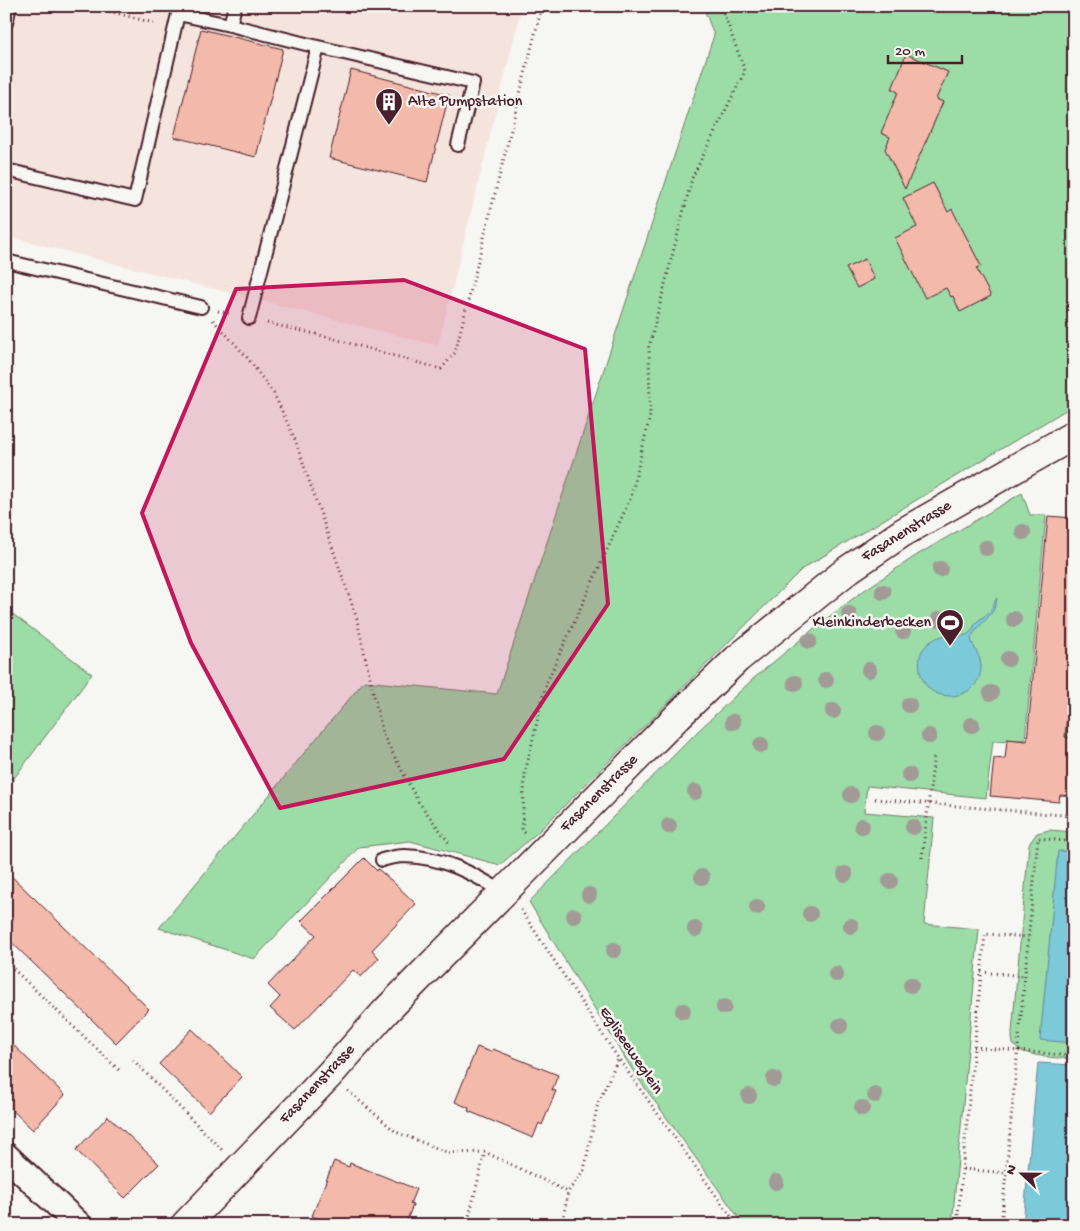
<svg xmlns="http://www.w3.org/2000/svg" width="1080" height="1231" font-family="'Gochi Hand',sans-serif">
	<rect width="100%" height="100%" fill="#f6f6f2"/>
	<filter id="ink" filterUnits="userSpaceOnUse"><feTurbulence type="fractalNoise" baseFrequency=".02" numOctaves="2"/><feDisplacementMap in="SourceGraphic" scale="10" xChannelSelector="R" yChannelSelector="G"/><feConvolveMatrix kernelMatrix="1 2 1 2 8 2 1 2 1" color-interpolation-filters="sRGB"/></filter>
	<g filter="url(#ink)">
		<path fill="#f5e4dd" d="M6,6H522L438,346L6,236Z"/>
		<path fill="#9bdca7" stroke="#727e69" d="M703,6H1074V405L802,569L538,832L500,865L410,841L359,847L254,959L159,928L364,681L497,694L714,35Z
			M1022,493L1030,515H1046L1025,740L993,741L986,798L867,786L864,812L934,818L924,924L979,929L952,1225H744L635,1074L529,902L698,731L753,679L817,626L863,591L917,555Z
			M6,609L92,674L6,789Z
			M1074,646V738L1065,737Z
			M1049,830L1074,832V1059C1060,1058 1020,1057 1013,1044C1012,1041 1012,1035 1012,1032L1029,844L1037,833Z"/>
		<path fill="#7cc9da" stroke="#688594" d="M997,598C996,616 978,623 971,638C973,649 981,655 981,667C981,703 924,707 920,670C919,664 919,657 922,651C928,641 939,635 951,635C956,635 962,637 966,635C973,633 973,625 978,621C982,617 987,615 990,611C993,607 994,601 997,598Z
			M1058,851L1074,852V1043L1040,1040Z
			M1038,1063L1074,1065V1225H1023Z"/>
		<path fill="#f3b9ab" stroke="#4a1f2b" d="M201,29L283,49L256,157L174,137Z
			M906,54L948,72L936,99L943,102L905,189L885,149L890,137L881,133L898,92L892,89Z
			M351,70L449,95L427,182L329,158Z
			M933,183L948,212L952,209L981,266L976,268L991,296L960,312L953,296L951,297L946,288L925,298L895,238L917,227L903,198Z
			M865,259L874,279L857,288L846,268Z
			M1048,516L1074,518V646L1065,737L1074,738V796L1060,795L1059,802L990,796L994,758L1005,759L1007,739L1027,741Z
			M364,858L377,871L378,869L392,881L416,904L372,950L379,958L361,977L353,970L295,1030L270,1008L280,997L268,985L316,935L301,921Z
			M6,871L149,1009L116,1043L6,937Z
			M192,1029L242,1077L209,1112L159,1064Z
			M6,1038L65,1095L33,1130L6,1104Z
			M477,1047L491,1052L493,1049L558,1075L552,1090L556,1091L542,1125L539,1123L533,1138L468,1111L469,1108L455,1102Z
			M108,1116L159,1164L125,1198L76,1150Z
			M334,1161L349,1167L350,1163L416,1189L410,1204L413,1205L405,1225H334L312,1216Z"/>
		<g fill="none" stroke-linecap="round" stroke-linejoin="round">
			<defs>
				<path id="lane" d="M235,6L230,25L318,47L249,318
					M6,23L10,6
					M318,47L473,83L458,145
					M6,170L135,200L178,14L230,25
					M6,261L201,307
					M382,860C389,858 397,856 405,856C443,857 472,873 503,892"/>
				<path id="street" d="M6,1156L79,1225"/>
				<path id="secondary" d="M185,1225L329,1075L386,1011L679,715L737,659L849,569L902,533L1074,435"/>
			</defs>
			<use href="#lane" stroke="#4a1f2b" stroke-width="16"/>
			<use href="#street" stroke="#4a1f2b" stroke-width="29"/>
			<use href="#secondary" stroke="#4a1f2b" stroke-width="31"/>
			<path stroke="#4a1f2b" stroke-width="3" stroke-dasharray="1 4" stroke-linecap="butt" d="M90,6L157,24
				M218,311L232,314
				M213,320L246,356L274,394L294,437L356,616L383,735L418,801L450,844
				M267,323L324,336L441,369L455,353L542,6
				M875,799L1074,816
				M525,833L522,830L525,773L546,684L631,497L650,416L649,347L692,178L745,71L721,6
				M922,858L934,755
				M521,910L618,1058L737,1225
				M6,962L121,1072
				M981,972L1025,976
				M974,1047L1074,1056
				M133,1060L222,1150
				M348,1091L396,1132L449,1153L485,1152L568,1192
				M963,1169L1006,1173
				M127,1225L129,1222L131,1225
				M467,1225L485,1152
				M562,1225L568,1192L584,1170L598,1103L618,1059
				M957,1225L985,934L1028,937
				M1001,1225L1038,838L1074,842"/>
			<use href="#lane" stroke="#f6f6f2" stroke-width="12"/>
			<use href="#street" stroke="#f6f6f2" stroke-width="25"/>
			<use href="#secondary" stroke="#f6f6f2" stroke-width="28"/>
		</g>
		<g fill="#a29a96">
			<circle cx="1023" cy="532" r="8"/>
			<circle cx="986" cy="548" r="8"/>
			<circle cx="940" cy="569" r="8"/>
			<circle cx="883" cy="592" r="8"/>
			<circle cx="849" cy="614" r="8"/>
			<circle cx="939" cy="619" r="8"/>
			<circle cx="1014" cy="619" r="8"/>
			<circle cx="903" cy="631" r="8"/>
			<circle cx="809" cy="641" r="8"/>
			<circle cx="1008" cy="659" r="8"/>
			<circle cx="869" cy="670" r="8"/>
			<circle cx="826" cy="680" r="8"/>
			<circle cx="795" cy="683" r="8"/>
			<circle cx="991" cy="693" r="8"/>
			<circle cx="909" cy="705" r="8"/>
			<circle cx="833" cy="711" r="8"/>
			<circle cx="733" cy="722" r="8"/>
			<circle cx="972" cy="725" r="8"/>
			<circle cx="877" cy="733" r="8"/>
			<circle cx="929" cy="736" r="8"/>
			<circle cx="761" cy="745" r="8"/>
			<circle cx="909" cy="775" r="8"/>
			<circle cx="695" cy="792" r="8"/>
			<circle cx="851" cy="795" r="8"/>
			<circle cx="669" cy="826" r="8"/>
			<circle cx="862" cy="826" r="8"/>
			<circle cx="913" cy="827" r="8"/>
			<circle cx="845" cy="874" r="8"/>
			<circle cx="702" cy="877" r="8"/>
			<circle cx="890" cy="881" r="8"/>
			<circle cx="589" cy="895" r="8"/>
			<circle cx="757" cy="907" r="8"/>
			<circle cx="810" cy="914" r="8"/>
			<circle cx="574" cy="916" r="8"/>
			<circle cx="851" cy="926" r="8"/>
			<circle cx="695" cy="929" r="8"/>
			<circle cx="614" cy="950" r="8"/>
			<circle cx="836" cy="974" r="8"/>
			<circle cx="911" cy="985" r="8"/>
			<circle cx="724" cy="1007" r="8"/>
			<circle cx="683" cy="1011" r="8"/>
			<circle cx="840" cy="1026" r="8"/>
			<circle cx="774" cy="1079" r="8"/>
			<circle cx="875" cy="1095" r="8"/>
			<circle cx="749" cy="1096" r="8"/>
			<circle cx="862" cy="1108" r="8"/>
			<circle cx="776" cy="1182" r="8"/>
		</g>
	</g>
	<path fill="#c2185b" fill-opacity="0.2" stroke="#c2185b" stroke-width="4" stroke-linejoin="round" d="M404,280L585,349L608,604L504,759L280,808L191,643L142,513L236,289Z"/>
	<defs>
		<symbol id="building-pin" viewBox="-11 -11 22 30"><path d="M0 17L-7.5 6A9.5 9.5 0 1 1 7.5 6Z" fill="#4a1f2b" stroke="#f6f6f2"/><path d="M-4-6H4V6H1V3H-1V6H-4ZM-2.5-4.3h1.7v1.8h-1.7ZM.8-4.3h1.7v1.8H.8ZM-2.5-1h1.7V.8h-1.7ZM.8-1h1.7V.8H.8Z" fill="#fff"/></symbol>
		<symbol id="stadium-pin" viewBox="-11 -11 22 30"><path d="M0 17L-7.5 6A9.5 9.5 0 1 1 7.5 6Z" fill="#4a1f2b" stroke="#f6f6f2"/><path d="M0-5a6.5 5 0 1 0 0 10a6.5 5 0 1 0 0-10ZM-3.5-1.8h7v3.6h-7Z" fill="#fff"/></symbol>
	</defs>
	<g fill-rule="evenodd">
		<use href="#building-pin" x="373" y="86" width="32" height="43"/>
		<use href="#stadium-pin" x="934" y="607" width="32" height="43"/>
	</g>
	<g text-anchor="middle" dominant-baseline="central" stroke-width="5" stroke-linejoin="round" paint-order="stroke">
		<g font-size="16" fill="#4a1f2b" stroke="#f6f6f2" text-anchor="start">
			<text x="408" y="102">Alte Pumpstation</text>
			<text x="931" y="623" text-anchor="end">Kleinkinderbecken</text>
		</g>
		<g font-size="16" fill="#4a1f2b" stroke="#f6f6f2">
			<text transform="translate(907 532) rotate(-32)">Fasanenstrasse</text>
			<text transform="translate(600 794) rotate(-45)">Fasanenstrasse</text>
			<text transform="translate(630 1051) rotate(56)">Egliseeweglein</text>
			<text transform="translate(318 1085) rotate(-47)">Fasanenstrasse</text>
		</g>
	</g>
	<rect width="1080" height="1231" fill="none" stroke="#f6f6f2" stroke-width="25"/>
	<rect x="12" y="12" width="1055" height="1206" fill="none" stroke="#4a1f2b" stroke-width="2" filter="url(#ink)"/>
	<g transform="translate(1022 1174) rotate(292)" stroke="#f6f6f2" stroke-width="4" paint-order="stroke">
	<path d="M0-4L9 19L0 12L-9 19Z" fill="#4a1f2b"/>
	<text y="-8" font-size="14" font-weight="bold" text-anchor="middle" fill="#4a1f2b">N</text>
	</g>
	<path d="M888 55v8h74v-8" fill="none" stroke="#4a1f2b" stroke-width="2.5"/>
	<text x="895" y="55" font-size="15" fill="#4a1f2b" stroke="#f6f6f2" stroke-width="4" paint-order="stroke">20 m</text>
</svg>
